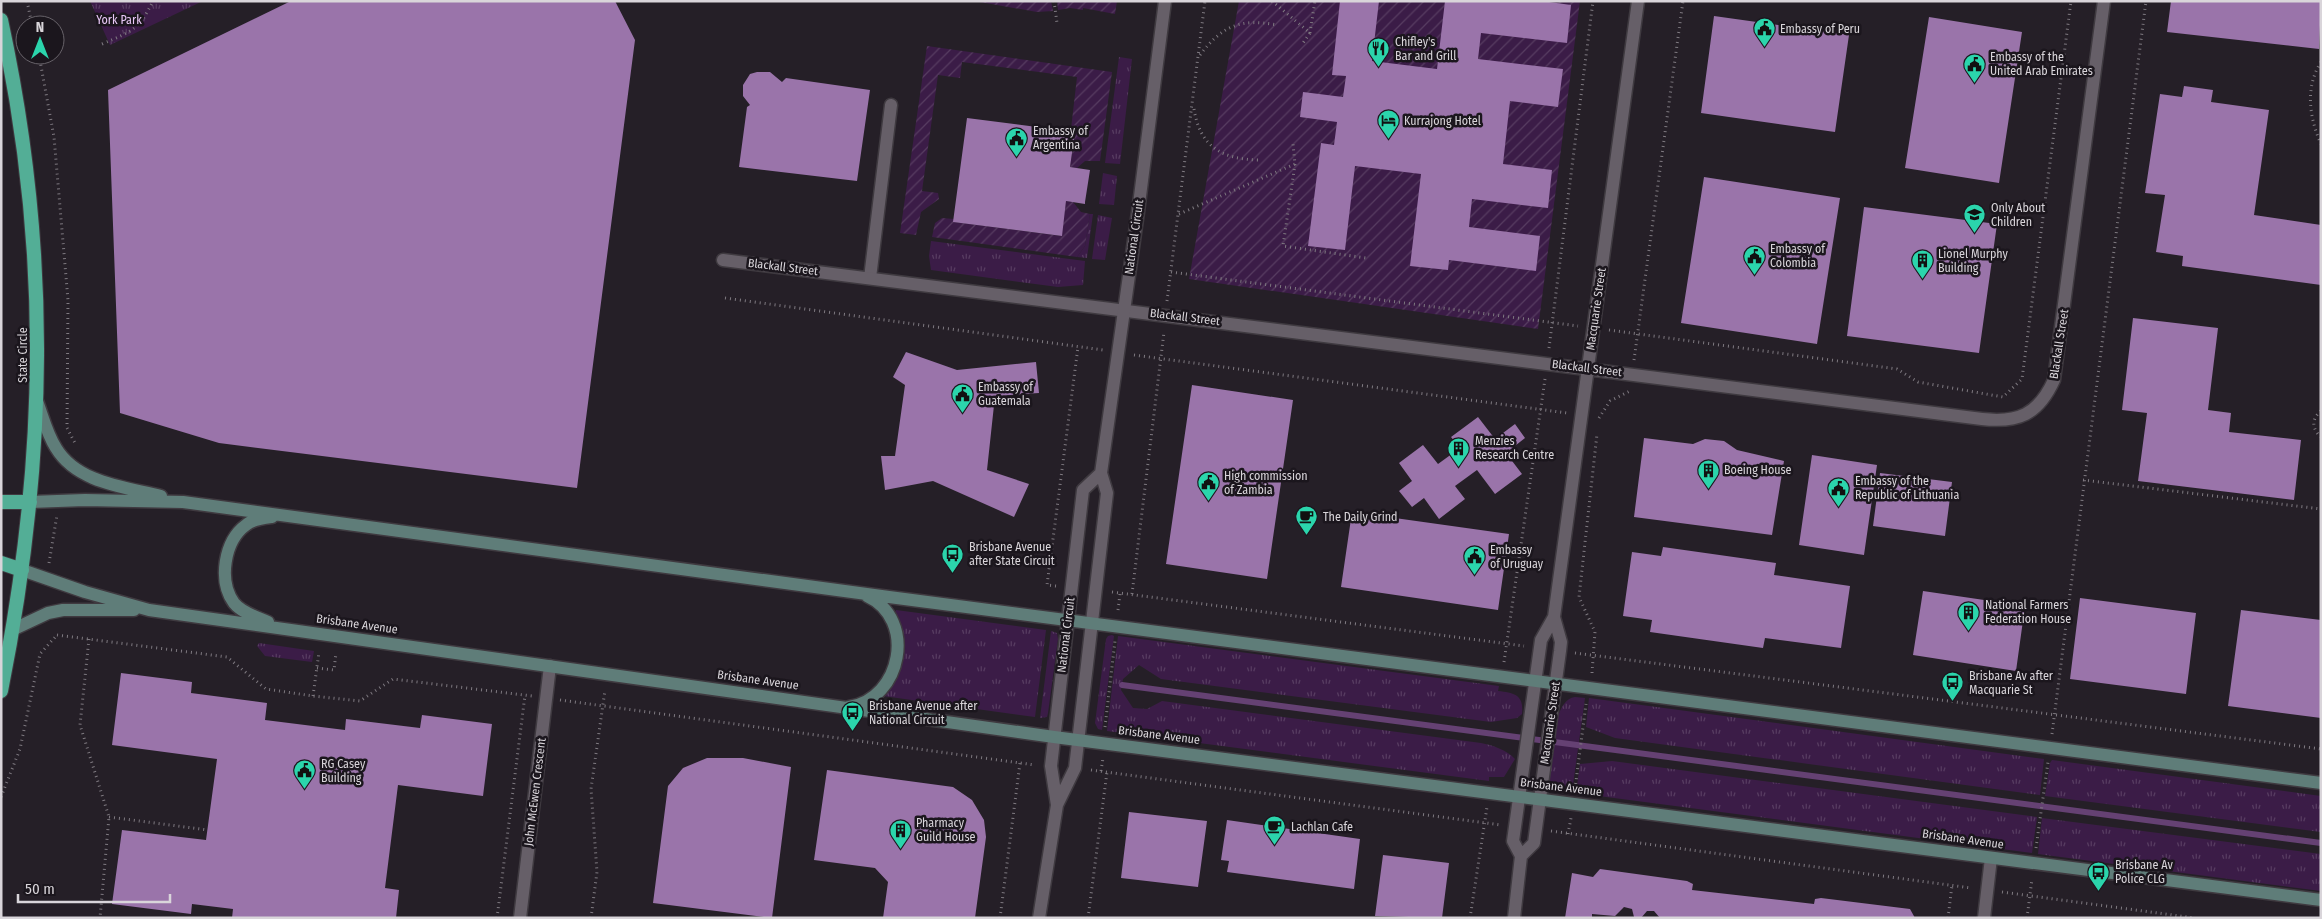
<svg xmlns="http://www.w3.org/2000/svg" width="2322" height="919" font-family="'Fira Sans Condensed',sans-serif">
	<defs>
		<pattern id="grass-tufts" width="24" height="20" patternUnits="userSpaceOnUse" patternTransform="scale(1.25)"><rect width="24" height="20" fill="#3b1c47"/><path d="M3 7l-1-3M5 7V3M7 7l1-3M15 17l-1-3M17 17v-4M19 17l1-3" fill="none" stroke="#573c61"/></pattern>
		<pattern id="garden-furrows" width="10" height="10" patternUnits="userSpaceOnUse" patternTransform="scale(1.25)"><rect width="10" height="10" fill="#3b1c47"/><path d="M-1 1l2-2M0 10L10 0M9 11l2-2" fill="none" stroke="#573c61"/></pattern>
	</defs>
	<rect width="100%" height="100%" fill="#251f27"/>
	<path fill="url(#grass-tufts)" d="M90,1H203L110,45Z
		M1119,57L1132,59L1120,164L1105,163Z
		M1103,173L1117,176L1114,205L1099,204Z
		M1090,214H1093L1087,258L1077,257L1085,246Z
		M1098,215L1112,218L1105,260L1092,259Z
		M931,241L1085,261L1083,285L1058,287L931,270L929,256Z
		M896,610L1046,630L1035,717L883,696L902,633L895,613Z
		M1051,631L1057,633L1058,639L1048,713L1047,717L1040,718Z
		M1112,635L1114,636L1102,730L1098,729L1095,723L1106,639L1108,636Z
		M1118,636L1499,686L1498,691C1515,693 1524,695 1522,714L1517,718L1491,722L1161,679L1139,665L1123,679L1121,690L1133,708L1147,709L1162,701L1481,743C1492,745 1507,750 1515,759L1504,777H1489V781L1107,731Z
		M259,643L314,651L312,662L265,656L257,646Z
		M1575,697L1585,698L1572,792L1549,789L1547,786C1550,767 1551,699 1575,697Z
		M1589,698L2044,759L2040,795L1615,738L1586,727Z
		M2052,760L2321,796V832L2045,796L2050,763Z
		M1612,761L2037,817L2032,853L1576,793L1580,764Z
		M2042,818L2321,854V891L2038,854Z"/>
	<path fill="url(#garden-furrows)" d="M974,1H1051L1053,11L1037,12Z
		M1057,1H1117L1115,14L1083,8V10L1070,8L1058,10Z
		M1239,1H1580L1538,329L1189,279Z
		M927,46L1112,72L1100,161H1085L1077,168L1070,167L1076,129H1071L1077,77L962,62L960,78L938,75L922,191L938,193L939,199L921,212L916,235L900,233Z
		M1066,201L1073,202L1081,212L1090,214L1085,246L1077,257L932,237L935,223L942,218L954,219V222L1061,236Z"/>
	<g fill="none" stroke-linecap="round" stroke-linejoin="round">
		<path stroke="#654173" stroke-width="6" d="M1122,685L2321,843"/>
	</g>
	<path fill="#9a74aa" d="M291,1H615L635,40L577,488L219,443L120,413L108,90Z
		M1340,1H1379L1372,61L1437,69L1445,1H1542L1571,5L1567,43L1481,33L1478,59L1563,69L1558,107L1510,101L1503,164L1552,170L1548,208L1472,199L1469,227L1540,236L1536,271L1449,260L1448,270L1410,266L1421,174L1355,166L1345,250L1308,246L1321,143L1334,145L1337,122L1300,117L1303,92L1343,97L1346,76L1332,75Z
		M2171,1H2321L2319,49L2167,32Z
		M1714,16L1849,35L1835,132L1701,113Z
		M1929,17L2022,32L1999,183L1905,168Z
		M757,72H770L782,82L786,78L870,90L857,181L739,167L747,107L750,105L743,96V85L750,74Z
		M2184,86L2213,90L2211,102L2269,110L2254,215L2321,225V285L2182,266L2183,256L2156,252L2165,195L2145,193L2160,94L2182,97Z
		M967,118L1075,132L1070,167L1090,170L1085,202V204L1066,201L1062,236L953,222Z
		M1704,177L1840,198L1817,344L1681,323Z
		M1864,207L1997,224L1979,353L1847,336Z
		M2133,318L2218,328L2208,410L2231,413L2229,432L2301,440L2294,500L2138,481L2147,413L2122,410Z
		M906,352L957,370L1036,362L1039,393L995,396L987,470L1029,484L1014,517L933,481L885,490L881,456H895L905,385L893,377Z
		M1192,385L1293,400L1267,579L1166,564Z
		M1478,417L1495,439L1515,424L1525,438L1506,453L1522,474L1495,494L1477,470L1455,486L1465,499L1439,519L1424,498L1412,507L1399,491L1412,481L1399,463L1423,445L1438,464L1460,448L1451,437Z
		M1644,438L1693,444L1705,439L1724,441L1737,450L1784,461L1772,535L1634,517Z
		M1812,455L1877,465L1864,555L1799,545Z
		M1880,473L1952,482L1945,536L1873,526Z
		M1352,512L1509,534L1498,610L1341,587Z
		M1663,547L1776,563L1774,575L1850,586L1841,648L1765,638L1763,648L1650,632L1652,620L1623,616L1632,552L1661,556Z
		M1923,591L2025,606L2016,671L1913,655Z
		M2080,598L2196,613L2186,694L2070,679Z
		M2241,610L2321,620V718L2228,706Z
		M121,673L192,682L191,693L267,703L265,720L345,730L346,719L420,728L422,715L492,724L483,796L398,785L385,888L399,890L396,918H232L233,909L192,904L191,914L112,904L122,830L206,840L217,759L112,745Z
		M707,758H743L791,767L772,918L653,903L668,786L683,768Z
		M827,770L953,787L972,800L984,820L986,837L975,918H883L888,882L875,868L814,860Z
		M1129,812L1207,821L1198,887L1121,878Z
		M1227,820L1360,839L1354,889L1227,872L1229,861L1221,860Z
		M1383,855L1449,863L1442,918L1375,916Z
		M1600,869L1687,881L1693,884L1692,890L1814,904L1815,899L1821,898L1910,909L1915,918H1660L1654,911H1647L1641,918L1634,917L1632,909L1624,907L1615,916L1592,914V918H1565L1572,873L1593,877Z"/>
	<g fill="none" stroke-linecap="round" stroke-linejoin="round">
		<defs>
			<path id="service" d="M870,278L891,105"/>
			<path id="minor" d="M723,260L1982,419C2018,423 2038,415 2054,380L2104,1
				M1521,856L1534,843L1560,651L1561,642L1554,617
				M520,918L550,666
				M1514,918L1521,856L1513,841L1541,640L1554,617L1638,1
				M1984,918L1991,858"/>
			<path id="tertiary" d="M1057,805L1051,766L1083,490L1101,473
				M1039,918L1057,805L1075,768L1107,493L1101,473L1138,212L1165,1"/>
			<path id="secondary" d="M37,401C43,417 47,434 56,448C77,483 125,487 161,496
				M30,502L85,500L183,502L889,597L2321,783
				M22,570L85,592L149,610L1054,737L2321,900
				M268,622C257,617 242,613 234,603C218,581 224,541 246,525C253,519 263,518 272,517
				M14,629L48,613L63,610H134
				M849,707C902,699 917,619 867,596"/>
			<path id="trunk" d="M1,20C51,250 47,461 1,691
				M1,502H30
				M1,563L22,570"/>
		</defs>
		<use href="#service" stroke="#3f3a40" stroke-width="15"/>
		<use href="#minor" stroke="#3f3a40" stroke-width="15"/>
		<use href="#tertiary" stroke="#3f3a40" stroke-width="15"/>
		<use href="#secondary" stroke="#3f3a40" stroke-width="15"/>
		<use href="#trunk" stroke="#3f3a40" stroke-width="16"/>
		<path stroke="#7f7a81" stroke-width="3" stroke-dasharray="1 4" stroke-linecap="butt" d="M27,1L32,25
			M1054,1L1057,23
			M1272,1L1310,33L1303,43
			M1310,33L1315,1
			M102,44C132,31 138,31 153,1
			M39,55L54,137L68,300L67,428L76,445
			M1200,55C1222,26 1240,18 1277,25
			M2321,62C2305,87 2309,117 2321,144
			M1194,109C1200,147 1222,159 1258,160
			M1295,164L1283,246L1366,258
			M1179,214L1295,164L1293,144
			M1171,272L1578,326
			M725,298L1103,350
			M1167,301L1205,1
			M1609,330L1897,369L1918,382L2003,397L2022,379L2071,1
			M1549,348L1593,1
			M1134,355L1567,413
			M1634,360L1683,1
			M2321,411C2311,419 2312,429 2321,437
			M1599,418L1610,401L1630,391
			M2083,480L2321,509
			M49,563L57,515
			M1056,586L1047,585L1078,347
			M1112,592L1524,646
			M1132,594L1164,332
			M1118,610L1120,594
			M57,635L227,657L266,689L313,696L360,701L393,679L532,696
			M89,639L80,725L109,817L100,918
			M1575,653L2321,749
			M1504,662L1545,379
			M317,668L334,670L336,653
			M1592,673L1595,632L1579,597L1597,434
			M313,696L319,652
			M560,700L1035,765
			M1105,727L1115,641
			M2052,734L2146,1
			M1091,770L1501,825
			M1101,771L1103,758
			M1575,789L1586,704
			M1,797L20,749L40,654L57,635
			M109,817L208,830
			M1551,831L1971,888
			M1568,834L1571,818
			M2036,848L2048,762
			M2002,892L2195,918
			M497,918L525,695
			M591,918L597,872L591,789L605,690
			M1000,918L1020,763
			M1088,918L1107,772
			M1470,918L1487,807
			M1948,918L1952,885
			M2027,918L2032,879"/>
		<use href="#service" stroke="#665f68" stroke-width="12"/>
		<use href="#minor" stroke="#665f68" stroke-width="12"/>
		<use href="#tertiary" stroke="#665f68" stroke-width="12"/>
		<use href="#secondary" stroke="#5f7d79" stroke-width="12"/>
		<use href="#trunk" stroke="#53ae96" stroke-width="14"/>
	</g>
	<defs>
		<symbol id="civic-pin" viewBox="-11 -11 22 30"><path d="M0 17L-7.5 6A9.5 9.5 0 1 1 7.5 6Z" fill="#2bd5ac" stroke="#1b161d"/><path d="M-.6-6.5H3V-4.5H.6V-3L4-1V1h2V6H-6V1h2V-1L-.6-3ZM-1.2 2.5V6h2.4V2.5Z" fill="#111"/></symbol>
		<symbol id="restaurant-pin" viewBox="-11 -11 22 30"><path d="M0 17L-7.5 6A9.5 9.5 0 1 1 7.5 6Z" fill="#2bd5ac" stroke="#1b161d"/><path d="M-5-6h1v4h1v-4h1v4h1v-4h1v5L-1.5 .5V6h-2V.5L-5-1ZM5-6V6H3V1.5H1.5Q1.5-4 5-6Z" fill="#111"/></symbol>
		<symbol id="hotel-pin" viewBox="-11 -11 22 30"><path d="M0 17L-7.5 6A9.5 9.5 0 1 1 7.5 6Z" fill="#2bd5ac" stroke="#1b161d"/><path d="M-6-4.5h1.5V1H6V5H4.5V3h-9V5H-6ZM-4 0a1.8 1.8 0 1 1 3.6 0ZM.5 0V-2.5h3Q6-2.5 6 0Z" fill="#111"/></symbol>
		<symbol id="school-pin" viewBox="-11 -11 22 30"><path d="M0 17L-7.5 6A9.5 9.5 0 1 1 7.5 6Z" fill="#2bd5ac" stroke="#1b161d"/><path d="M0-5L7-2L0 1L-7-2ZM-4 1L0 2.5L4 1V4Q0 6-4 4Z" fill="#111"/></symbol>
		<symbol id="building-pin" viewBox="-11 -11 22 30"><path d="M0 17L-7.5 6A9.5 9.5 0 1 1 7.5 6Z" fill="#2bd5ac" stroke="#1b161d"/><path d="M-4-6H4V6H1V3H-1V6H-4ZM-2.5-4.3h1.7v1.8h-1.7ZM.8-4.3h1.7v1.8H.8ZM-2.5-1h1.7V.8h-1.7ZM.8-1h1.7V.8H.8Z" fill="#111"/></symbol>
		<symbol id="cafe-pin" viewBox="-11 -11 22 30"><path d="M0 17L-7.5 6A9.5 9.5 0 1 1 7.5 6Z" fill="#2bd5ac" stroke="#1b161d"/><path d="M-5.5-4.5H6V0H3Q3 3.5 0 3.5H-2.5Q-5.5 3.5-5.5 0ZM3-3.2v2h1.7v-2ZM-6 4.5H4V6H-6Z" fill="#111"/></symbol>
		<symbol id="bus-pin" viewBox="-11 -11 22 30"><path d="M0 17L-7.5 6A9.5 9.5 0 1 1 7.5 6Z" fill="#2bd5ac" stroke="#1b161d"/><path d="M-5-6H5V4H4V6H2V4H-2V6H-4V4H-5ZM-3.5-4V0h7V-4ZM-3.5 1.2v1.5H-2V1.2ZM2 1.2v1.5H3.5V1.2Z" fill="#111"/></symbol>
	</defs>
	<g fill-rule="evenodd">
		<use href="#civic-pin" x="1752" y="16" width="25" height="34"/>
		<use href="#restaurant-pin" x="1366" y="36" width="25" height="34"/>
		<use href="#civic-pin" x="1962" y="52" width="25" height="34"/>
		<use href="#hotel-pin" x="1376" y="108" width="25" height="34"/>
		<use href="#civic-pin" x="1004" y="126" width="25" height="34"/>
		<use href="#school-pin" x="1962" y="202" width="25" height="34"/>
		<use href="#civic-pin" x="1742" y="244" width="25" height="34"/>
		<use href="#building-pin" x="1910" y="248" width="25" height="34"/>
		<use href="#civic-pin" x="950" y="382" width="25" height="34"/>
		<use href="#building-pin" x="1446" y="436" width="25" height="34"/>
		<use href="#building-pin" x="1696" y="458" width="25" height="34"/>
		<use href="#civic-pin" x="1196" y="470" width="25" height="34"/>
		<use href="#civic-pin" x="1826" y="476" width="25" height="34"/>
		<use href="#cafe-pin" x="1294" y="504" width="25" height="34"/>
		<use href="#bus-pin" x="940" y="542" width="25" height="34"/>
		<use href="#civic-pin" x="1462" y="544" width="25" height="34"/>
		<use href="#building-pin" x="1956" y="600" width="25" height="34"/>
		<use href="#bus-pin" x="1940" y="670" width="25" height="34"/>
		<use href="#bus-pin" x="840" y="700" width="25" height="34"/>
		<use href="#civic-pin" x="292" y="758" width="25" height="34"/>
		<use href="#cafe-pin" x="1262" y="814" width="25" height="34"/>
		<use href="#building-pin" x="888" y="818" width="25" height="34"/>
		<use href="#bus-pin" x="2086" y="860" width="25" height="34"/>
	</g>
	<g text-anchor="middle" dominant-baseline="central" stroke-width="5" stroke-linejoin="round" paint-order="stroke">
		<g font-size="12" fill="#e9c8f7" stroke="#1b161d">
			<text x="119" y="20">York Park</text>
		</g>
		<g font-size="12" fill="#d9d5da" stroke="#1b161d" text-anchor="start">
			<text x="1780" y="29">Embassy of Peru</text>
			<text x="1395" y="42">Chifley's<tspan x="1395" dy="14">Bar and Grill</tspan></text>
			<text x="1990" y="57">Embassy of the<tspan x="1990" dy="14">United Arab Emirates</tspan></text>
			<text x="1404" y="121">Kurrajong Hotel</text>
			<text x="1033" y="131">Embassy of<tspan x="1033" dy="14">Argentina</tspan></text>
			<text x="1991" y="208">Only About<tspan x="1991" dy="14">Children</tspan></text>
			<text x="1770" y="249">Embassy of<tspan x="1770" dy="14">Colombia</tspan></text>
			<text x="1938" y="254">Lionel Murphy<tspan x="1938" dy="14">Building</tspan></text>
			<text x="978" y="387">Embassy of<tspan x="978" dy="14">Guatemala</tspan></text>
			<text x="1475" y="441">Menzies<tspan x="1475" dy="14">Research Centre</tspan></text>
			<text x="1724" y="470">Boeing House</text>
			<text x="1224" y="476">High commission<tspan x="1224" dy="14">of Zambia</tspan></text>
			<text x="1855" y="481">Embassy of the<tspan x="1855" dy="14">Republic of Lithuania</tspan></text>
			<text x="1323" y="517">The Daily Grind</text>
			<text x="969" y="547">Brisbane Avenue<tspan x="969" dy="14">after State Circuit</tspan></text>
			<text x="1490" y="550">Embassy<tspan x="1490" dy="14">of Uruguay</tspan></text>
			<text x="1985" y="605">National Farmers<tspan x="1985" dy="14">Federation House</tspan></text>
			<text x="1969" y="676">Brisbane Av after<tspan x="1969" dy="14">Macquarie St</tspan></text>
			<text x="869" y="706">Brisbane Avenue after<tspan x="869" dy="14">National Circuit</tspan></text>
			<text x="321" y="764">RG Casey<tspan x="321" dy="14">Building</tspan></text>
			<text x="916" y="823">Pharmacy<tspan x="916" dy="14">Guild House</tspan></text>
			<text x="1291" y="827">Lachlan Cafe</text>
			<text x="2115" y="865">Brisbane Av<tspan x="2115" dy="14">Police CLG</tspan></text>
		</g>
		<g font-size="12" fill="#d9d5da" stroke="#1b161d">
			<text transform="translate(1134 237) rotate(-82)">National Circuit</text>
			<text transform="translate(783 267) rotate(7)">Blackall Street</text>
			<text transform="translate(1596 309) rotate(-82)">Macquarie Street</text>
			<text transform="translate(1185 317) rotate(7)">Blackall Street</text>
			<text transform="translate(2059 344) rotate(-81)">Blackall Street</text>
			<text transform="translate(23 355) rotate(-90)">State Circle</text>
			<text transform="translate(1587 368) rotate(7)">Blackall Street</text>
			<text transform="translate(357 624) rotate(8)">Brisbane Avenue</text>
			<text transform="translate(1066 635) rotate(-83)">National Circuit</text>
			<text transform="translate(758 680) rotate(8)">Brisbane Avenue</text>
			<text transform="translate(1550 723) rotate(-82)">Macquarie Street</text>
			<text transform="translate(1159 735) rotate(7)">Brisbane Avenue</text>
			<text transform="translate(1561 787) rotate(7)">Brisbane Avenue</text>
			<text transform="translate(535 792) rotate(-83)">John McEwen Crescent</text>
			<text transform="translate(1963 839) rotate(8)">Brisbane Avenue</text>
		</g>
	</g>
	<rect width="2322" height="919" fill="none" stroke="#d9d5da" stroke-width="5"/>
	<g transform="translate(40 40)"><circle r="24" fill="#1b161d" stroke="#676269"/>
	<path d="M0-4L9 19L0 12L-9 19Z" fill="#2bd5ac"/>
	<text y="-8" font-size="14" font-weight="bold" text-anchor="middle" fill="#d9d5da">N</text>
	</g>
	<path d="M18 894v8h152v-8" fill="none" stroke="#d9d5da" stroke-width="2.5"/>
	<text x="25" y="894" font-size="15" fill="#d9d5da" stroke="#1b161d" stroke-width="4" paint-order="stroke">50 m</text>
</svg>
